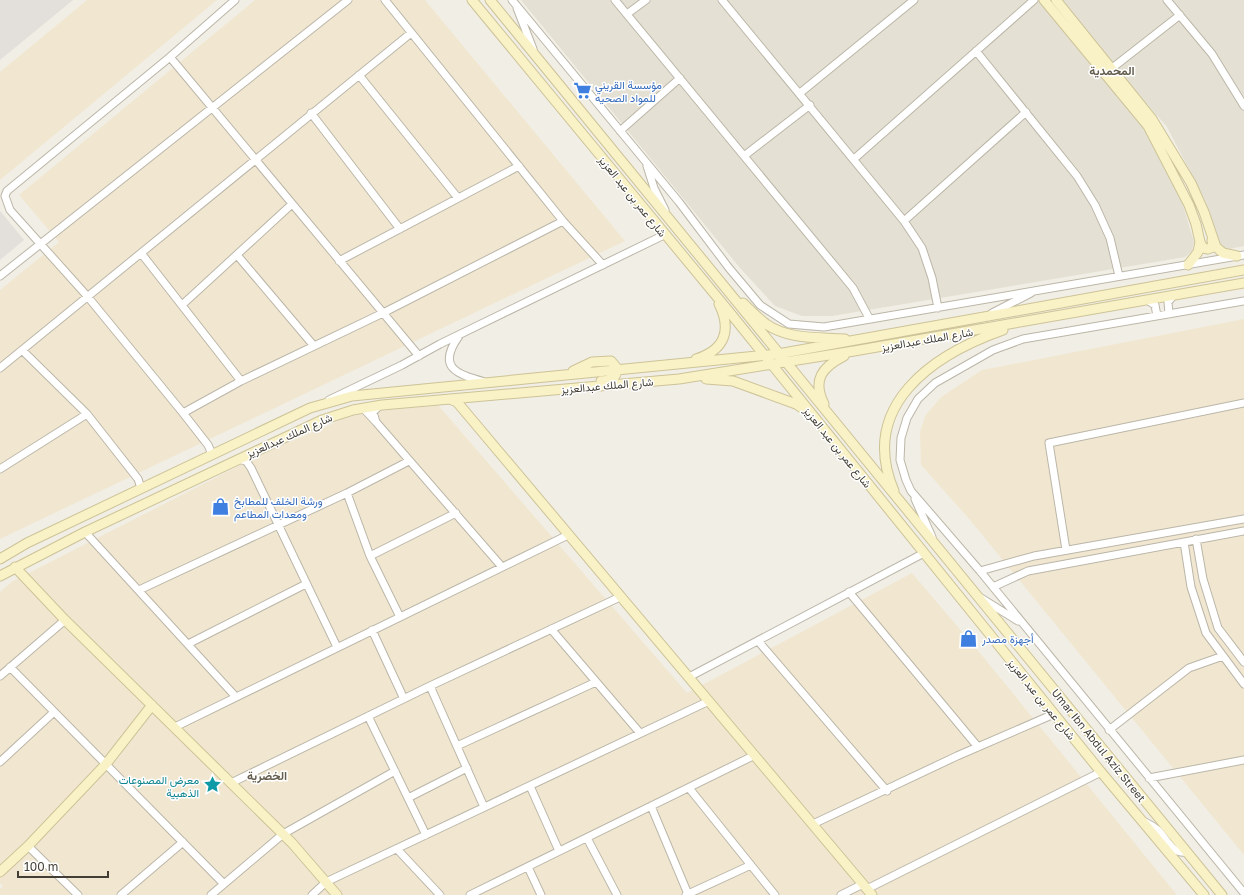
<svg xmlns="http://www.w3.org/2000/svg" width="1244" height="895" font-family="'Golos Text',Vazirmatn,sans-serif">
	<rect width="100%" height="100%" fill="#f1eee5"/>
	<path fill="#e4e0d3" d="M521,0H1039L1143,128L1179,192L1194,242L1192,251L1185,257L832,316H802L775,306L740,268Z
		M1058,0H1244V246L1229,249L1220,246L1206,202L1167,127Z"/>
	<path fill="#f1e7d1" d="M87,0H217L0,180V72Z
		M255,0H425L625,241L0,539V290L59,242L19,195Z
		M1244,319V855L970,520L921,465L920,432L925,416L941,397L982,370Z
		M438,405L687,693L912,573L976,648L1177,895H0V889L3,886L0,883V592L13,581L264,453L348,417L388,410Z"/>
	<path fill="#e3dfda" d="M0,0H73L0,60Z
		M0,211L24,240L0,260Z"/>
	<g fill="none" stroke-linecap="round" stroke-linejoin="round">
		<defs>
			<path id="street" d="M385,0L563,221L603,265
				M512,0L679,202L729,268L760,305L789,324L824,327L1244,255
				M615,0L853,288L869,318
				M722,0L904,221L922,248L932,278L938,308
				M1167,0L1212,54L1244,106
				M517,8L533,49
				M627,14L646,0
				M976,51L1077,176L1095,205L1110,238L1119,276
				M170,57L419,356
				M1111,69L1180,15
				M359,75L458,198
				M800,93L914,0
				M311,113L400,229
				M620,131L680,78
				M744,156L810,105
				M854,159L1034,0
				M647,166L654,188L665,210
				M904,221L1026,112
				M141,253L241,381
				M237,255L314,346
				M339,261L519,166
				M0,276L348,0
				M1147,300L1155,305L1157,316
				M1244,301L1023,339L993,350L935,383L918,399L907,418L901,438L900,460L906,480L911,491L980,571L1244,893
				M182,305L292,204
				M992,313L1031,293
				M1169,314L1168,302L1174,295
				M459,336C436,368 457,374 485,382
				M22,350L87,414L138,479L141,488
				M0,368L411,33
				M329,400L402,365L440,344L664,235
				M363,408L376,422L373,412L379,406
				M183,413L241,381L383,313L563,221
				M376,422L502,567
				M212,454L208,445L183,413L88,297L10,210L5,196L7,191L170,57L235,0
				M238,459L246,461L251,468L337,647
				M0,469L87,414
				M347,493L370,556L456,513
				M915,499L932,537
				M85,532L236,697
				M1196,539L1203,579L1218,628L1244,662
				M1184,542L1191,587L1206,633L1244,684
				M1066,550L1049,443L1244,403
				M370,556L400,617
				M980,571L1034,556L1244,519
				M993,587L1028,571L1244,531
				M139,590L347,493L409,461
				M849,592L978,747
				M981,598L1018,621
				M551,629L640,733
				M372,630L404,699
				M758,641L887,791
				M188,644L306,584
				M10,667L224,884
				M0,676L65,620
				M689,677L924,553
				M430,686L484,807
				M368,716L426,835
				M175,727L568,535
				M1109,730L1189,668L1223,656
				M457,746L596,682
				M0,762L54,712
				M1149,778L1244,760
				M231,783L430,686L620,597
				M530,786L559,851
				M689,788L775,895
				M408,798L467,768
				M651,806L688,894
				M1145,822C1149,824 1154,827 1158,830C1167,839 1172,854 1186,852
				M813,824L957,756L1054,714
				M587,838L617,895
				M28,846L78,895
				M397,849L440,895
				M528,867L541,895
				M867,889L1101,772
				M121,895L183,842
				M211,895L283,834L395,771
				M312,895L326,882L709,701
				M470,895L755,755
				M686,895L751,865
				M841,895L863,884"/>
			<path id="secondary" d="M472,0L727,309L1101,772L1204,895
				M490,0L1222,895
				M1044,0L1148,126L1189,205L1196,224L1200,242L1198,252L1188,265
				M1056,0L1152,119L1191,183L1204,212L1216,247L1223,253L1237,256
				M1200,242L1203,248L1208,249L1213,247L1212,240
				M743,303C750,310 758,318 766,324C789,340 818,337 845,339
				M696,359C725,350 732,330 719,304
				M573,371L592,362L611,361L617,368C617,378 610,381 601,381
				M706,379L733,381L796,404L805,410
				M450,399L457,402L872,895
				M824,404C812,380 822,367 844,356
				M894,491C858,406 932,355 1003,330
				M0,559L27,543L310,408L352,396L778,354L1244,270
				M15,567L65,620L292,843L337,895
				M0,576L85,532L322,420L353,410L382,405L679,379L854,351L1244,283
				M0,872L28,846L106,764L152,705"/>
		</defs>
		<use href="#street" stroke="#bbb6a8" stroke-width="9"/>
		<use href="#secondary" stroke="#cdc398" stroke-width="11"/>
		<use href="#street" stroke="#fff" stroke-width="7"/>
		<use href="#secondary" stroke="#f9f2c6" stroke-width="9"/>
	</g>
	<defs>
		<symbol id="supermarket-bare" viewBox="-9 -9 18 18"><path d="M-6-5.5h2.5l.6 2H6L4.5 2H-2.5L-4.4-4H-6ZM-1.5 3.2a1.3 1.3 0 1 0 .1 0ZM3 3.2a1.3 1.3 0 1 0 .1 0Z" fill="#3f7fe0" stroke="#fff" stroke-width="2.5" paint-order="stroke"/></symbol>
		<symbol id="shop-bare" viewBox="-9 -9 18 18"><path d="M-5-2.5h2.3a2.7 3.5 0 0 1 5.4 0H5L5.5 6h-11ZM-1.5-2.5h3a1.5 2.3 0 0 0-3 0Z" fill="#3f7fe0" stroke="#fff" stroke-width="2.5" paint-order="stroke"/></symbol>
		<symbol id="sight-bare" viewBox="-9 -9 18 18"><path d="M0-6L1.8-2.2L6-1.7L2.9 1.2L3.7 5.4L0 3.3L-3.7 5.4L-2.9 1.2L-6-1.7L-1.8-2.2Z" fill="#0f9aa8" stroke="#fff" stroke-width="2.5" paint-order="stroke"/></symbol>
	</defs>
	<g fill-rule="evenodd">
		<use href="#supermarket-bare" x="570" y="78" width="25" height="25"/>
		<use href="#shop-bare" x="208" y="494" width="25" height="25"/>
		<use href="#shop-bare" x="956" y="626" width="25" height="25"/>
		<use href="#sight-bare" x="200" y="772" width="25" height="25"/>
	</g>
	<g text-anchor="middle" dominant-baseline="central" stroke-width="3" stroke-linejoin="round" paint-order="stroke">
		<g font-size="11" fill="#366cbe" stroke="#fff" text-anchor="start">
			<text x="595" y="84">مؤسسة القريني<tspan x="595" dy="13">للمواد الصحيه</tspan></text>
			<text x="234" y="500">ورشة الخلف للمطابخ<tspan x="234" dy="13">ومعدات المطاعم</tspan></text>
			<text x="982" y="638">أجهزة مصدر</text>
		</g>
		<g font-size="11" fill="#423e35" stroke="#fff">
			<text transform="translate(633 196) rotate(51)">شارع عمر بن عبد العزيز</text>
			<text transform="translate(927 339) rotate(-10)">شارع الملك عبدالعزيز</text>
			<text transform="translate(607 385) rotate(-5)">شارع الملك عبدالعزيز</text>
			<text transform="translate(289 435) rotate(-24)">شارع الملك عبدالعزيز</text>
			<text transform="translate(838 447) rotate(51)">شارع عمر بن عبد العزيز</text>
			<text transform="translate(1042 699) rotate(51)">شارع عمر بن عبد العزيز</text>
			<text transform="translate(1099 745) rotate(51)">Umar Ibn Abdul Aziz Street</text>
		</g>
		<g font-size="11" fill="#0d838f" stroke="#fff" text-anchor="end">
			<text x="199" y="779">معرض المصنوعات<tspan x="199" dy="13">الذهبية</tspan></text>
		</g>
		<g font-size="12" font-weight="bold" fill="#645d4d" stroke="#fff">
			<text x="1112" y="70">المحمدية</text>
			<text x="267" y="775">الخضرية</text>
		</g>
	</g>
	<path d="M18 871v6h90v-6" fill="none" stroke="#423e35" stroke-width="2"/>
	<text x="24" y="871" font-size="12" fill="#423e35" stroke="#ffffff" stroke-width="3" paint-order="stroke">100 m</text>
</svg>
